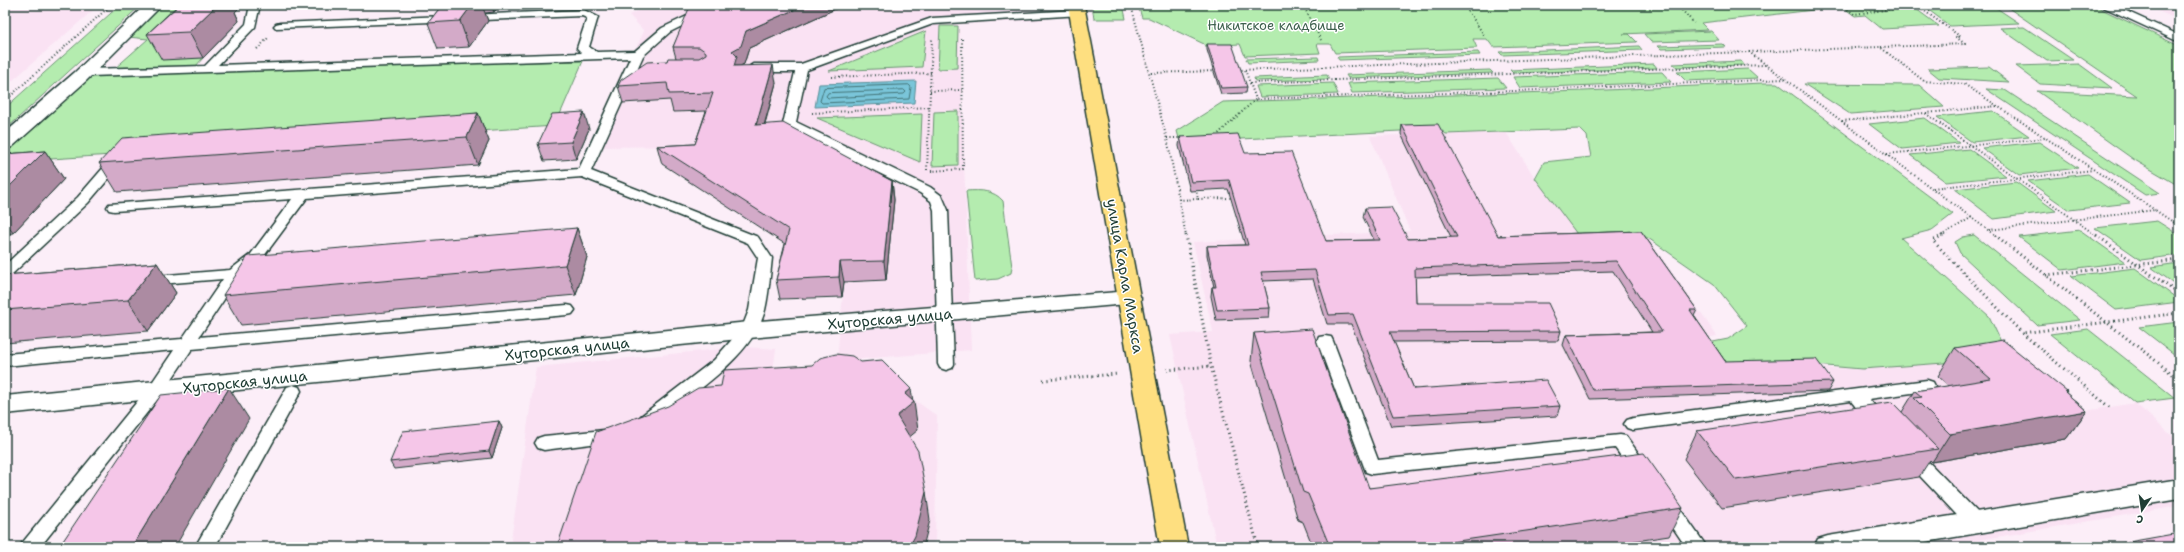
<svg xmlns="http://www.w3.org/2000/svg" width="2184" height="552" font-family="'Shantell Sans',sans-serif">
	<rect width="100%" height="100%" fill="#fceef8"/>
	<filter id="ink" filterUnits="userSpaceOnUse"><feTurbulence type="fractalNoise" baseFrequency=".025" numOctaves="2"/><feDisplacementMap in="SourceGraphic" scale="8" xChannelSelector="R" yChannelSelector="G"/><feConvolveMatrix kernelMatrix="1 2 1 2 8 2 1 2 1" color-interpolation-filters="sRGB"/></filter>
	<g filter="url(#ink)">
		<path fill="#fae2f3" d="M5,5H99L5,87Z
			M650,5H1052L1041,20L959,24L971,350L837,361L844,282L705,146L590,147L644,31L629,15Z
			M2144,5H2179V20Z
			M1506,132L1535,178L1638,240L1648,238L1717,336L1700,339L1811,368L1862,369L1985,360L2067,414L2135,403L2179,442V506L1938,547H1217L1170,335L1213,332L1193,242L1410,231L1370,136Z
			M743,347L776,349L771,386L884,378L937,416L935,547H510L536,367Z"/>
		<path fill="#b4ecaf" stroke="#6a9472" d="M120,5H141L5,130V108Z
			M164,5H207L203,58L195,67L113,70L148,39L128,37Z
			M1092,5H1123L1126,19H1094Z
			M1138,5H1992L2019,23L1950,26L1926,8L1916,9L1939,26L1882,29L1865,15L1855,16L1844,8L1840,7L1701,23L1708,30L1623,34H1629L1637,42L1493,47L1487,39H1473L1477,48L1335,53L1330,44H1317L1320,53L1245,56L1240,44L1205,46L1204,44L1149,18H1142Z
			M2004,5H2093L2179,46V186L2133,159L2037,91L2137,96Z
			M940,26H958L957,68L938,69Z
			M2024,27L2073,60L2047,61L2000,28Z
			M926,31L922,67L829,71Z
			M1711,31L1719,40L1651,42L1644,34Z
			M1723,44L1726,47L1661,49L1658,46Z
			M1639,46L1642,50L1502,55L1499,52Z
			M1478,52L1480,55L1339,60L1337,57Z
			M1318,57L1319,60L1248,63L1246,59Z
			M583,61L555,126L5,162V150L76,82L94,76L350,65Z
			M1741,61L1744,65L1677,67L1673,64Z
			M1654,64L1657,68L1513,73L1510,70Z
			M2079,64L2112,88L2040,84L2016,66Z
			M1989,67L2009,82L1939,78L1928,69Z
			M1748,69L1758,78L1686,81L1677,72Z
			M1490,70L1493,73L1348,78L1346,75Z
			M1662,72L1671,82L1520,88L1513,77Z
			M1327,75L1329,79L1255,81L1254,78Z
			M1498,78L1506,88L1352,93L1348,83Z
			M1333,83L1338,94L1260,97L1256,86Z
			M1763,83H1777L1953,214L1932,230L1901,238L1989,316L2004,348L1985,360L1862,369L1803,364L1723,365L1708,343L1728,339L1747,326L1714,284L1648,238H1597L1577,234L1535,178L1544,162L1591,157L1587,136L1580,129L1446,134L1440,129L1180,142L1177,131L1223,102L1584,91Z
			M1804,84L1919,85L1944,107L1850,114Z
			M1986,89L2005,90L2160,193L2145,195Z
			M958,111V165L932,166L934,112Z
			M1993,111L2029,136L1972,142L1937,117Z
			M922,114L920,162L817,118Z
			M1925,118L1959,143L1902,149L1869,124Z
			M2039,142L2078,168L2019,175L1982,148Z
			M1969,149L2006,176L1946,182L1910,155Z
			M2088,174L2130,203L2069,210L2028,181Z
			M2016,182L2056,211L1994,219L1955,189Z
			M966,191C980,190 994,190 1003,201L1012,267L1011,273L998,279L975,281Z
			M2157,221L2179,235V255L2141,260L2095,228Z
			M2080,230L2125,262L2062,270L2019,237Z
			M1974,235L2080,320L2037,325L1960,253L1955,242L1963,237Z
			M2179,263V287L2151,267Z
			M2135,268L2179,300V302L2116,310L2071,276Z
			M2179,322V358L2139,327Z
			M2088,329L2175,398L2135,403L2050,334Z"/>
		<path fill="#7ac5d9" stroke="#568f97" d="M916,81L914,103L815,107L819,84Z"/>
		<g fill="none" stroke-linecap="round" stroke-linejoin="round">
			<path stroke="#437376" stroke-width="1" d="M909,85L911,87L909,99L822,103L820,101L824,88Z
				M904,90L906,92L904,94L828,98L826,96L828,93Z"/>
			<defs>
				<path id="service" d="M250,5H260L255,27L218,65L582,53L577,48L587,18L582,16L276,28L274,26L276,24L280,23L584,10L598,17L589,47L597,52L635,51L662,28L710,5H724L670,32L643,56L591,171L758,237L772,258C770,275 769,293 765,310C753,357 690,396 653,424L647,426L641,424L638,420L641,416L714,360L742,328L749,310L758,258L748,243L582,177L307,198L261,260L239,277L199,337L567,305L572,306L575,310L572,314L567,315L192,349L161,395L40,547H19L149,387L174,350L5,366V354L182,339L223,279L147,285L142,283L139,280L142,277L230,270L251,254L292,199L114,211L109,210L107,207L109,204L579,169L630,58L90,76L80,81L74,77L87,69L205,66L246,24Z
					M2099,5H2113L2179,35V42Z
					M1077,10L1082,13L1081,15L933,24L807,70L796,122L930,187L942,196L948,210L954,364L952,368L946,370L940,368L938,364L934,210L931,201L920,193L785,127L783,124L795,72H753L747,68L753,64H801L932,18Z
					M115,159L122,163L88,203L10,276L5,278V265L78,197L110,160Z
					M1325,336L1331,337L1333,341L1378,460L1620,435L1626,436L1651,471L1648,476C1632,481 1624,459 1615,448L1372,474L1366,472L1317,341L1319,337Z
					M1927,380L1933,382L1935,386L1933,390L1869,399L1888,421L1885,425C1870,430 1860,412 1851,401L1633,430L1627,428L1624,424L1627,420L1633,418Z
					M293,385L299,387L301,391L215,547H195L287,387Z
					M614,429L620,430L623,435L620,440L614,441L544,450L538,448L535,443L538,438L544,436Z
					M1910,447L1916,449L1983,518L1985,523L1983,528L1976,530L1969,528L1904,459L1901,454L1904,449Z
					M1666,497L1673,499L1707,547H1686L1657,504L1659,499Z"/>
				<path id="minor" d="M145,5H162L86,81L12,147L5,149V133L74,73Z"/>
				<path id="tertiary" d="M1130,291L1138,293L1141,298L1138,303L749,338L5,414V396L749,322Z"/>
				<path id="secondary" d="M2179,479V499L1896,547H1814L1818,539L1828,536Z"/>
				<path id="primary" d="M1068,5H1084L1188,547H1160Z"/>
			</defs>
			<use href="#service" stroke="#1f3d34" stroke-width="3"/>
			<use href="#minor" stroke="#1f3d34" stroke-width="3"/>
			<use href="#tertiary" stroke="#1f3d34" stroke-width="3"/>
			<use href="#secondary" stroke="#1f3d34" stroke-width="3"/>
			<use href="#primary" stroke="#1f3d34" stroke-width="3"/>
			<path stroke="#1f3d34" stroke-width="2" stroke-dasharray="1 2.5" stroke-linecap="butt" d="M1131,5L1168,143L1186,236
				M1303,5L1321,40
				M1464,5L1484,35
				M1677,5L1694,23
				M1842,5L1854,14L1923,5
				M1881,47L1965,44L1956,37H1961L1916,5
				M257,49L269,37
				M1749,52L1880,47L1924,81L1964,84L2155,210
				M1238,70L1749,52L1996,236
				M1245,70L1256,99L1515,91L1785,79
				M1151,73L1217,71
				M832,77L931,73
				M1250,83L1765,65
				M930,91L962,90
				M5,101L111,5
				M812,113L930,107
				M1926,113L1998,106
				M1842,121L1925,113L2097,236
				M1216,136L1256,99
				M1167,138H1183
				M1887,154L2045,138
				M927,170L932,39
				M931,171L963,169L962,37
				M1933,188L2093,170
				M1198,199L1231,198
				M1179,200L1198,199L1196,190
				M1989,230L2155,210L2179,226
				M1941,236L1972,217"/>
			<path stroke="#1f3d34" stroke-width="3" stroke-dasharray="1 3.5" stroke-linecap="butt" d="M1186,235L1211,366L1258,547
				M1943,235L1933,241L2022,333
				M1995,235L2179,379
				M2096,235L2179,294
				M2046,275L2179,260
				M1167,370L1211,366
				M1043,380L1118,374
				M2109,407L2022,333L2179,313"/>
			<use href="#service" fill="#fff" fill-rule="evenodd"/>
			<use href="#minor" fill="#fff" fill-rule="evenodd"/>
			<use href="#tertiary" fill="#fff" fill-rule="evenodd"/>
			<use href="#secondary" fill="#fff" fill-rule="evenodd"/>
			<use href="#primary" fill="#fedf80" fill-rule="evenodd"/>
		</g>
		<path fill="#d3aac8" stroke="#1f3d34" d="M177,5H242L235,12L239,21L203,58L162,60L147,34L177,6Z
			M442,5H499L494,12L485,13L488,21L469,47L438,49L428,23Z
			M693,5H844L749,48L744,64L740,66L776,83L765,124L892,181L894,200L886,280L844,282L842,297L780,299L776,280L785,244L662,164L657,146L695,144L706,111L673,112L670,100L623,103L618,86L667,61L676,58L673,47Z
			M1207,44L1247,87L1246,93L1221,94L1207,50Z
			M478,113L489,141L478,165L117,192L99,163Z
			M1402,125L1498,236L1641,231L1697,310L1694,316L1725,361L1833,382L1828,391L1590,399L1563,345L1566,335L1652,332L1613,271L1415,277L1416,303L1561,331L1558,341L1394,342L1414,389L1560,406L1557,416L1391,426L1351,324H1327L1313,279L1263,281L1270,308L1269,318L1216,320L1211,296L1212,287H1214L1207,255V246L1245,245L1228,189L1190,191L1179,146L1180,137L1245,153L1326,241L1374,240L1363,217L1365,208L1408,239L1451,237L1401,134Z
			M589,129L576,159L544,161L538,144Z
			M45,151L64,179L13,233L5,234V154Z
			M577,228L587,257L576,295L241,325L223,295Z
			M157,263L176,293L148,331L5,343V275Z
			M1254,333L1369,488L1683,508L1669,536L1596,547H1313L1303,522L1298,520L1251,361Z
			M1955,348L2066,393L2087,411L2066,439L1932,462L1930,460L1919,477L1722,508L1684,459L1697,431L1902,412L1915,391L1949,386L1938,376Z
			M499,421L502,428L492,458L394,469L390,462Z"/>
		<path fill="#ac8ba2" stroke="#1f3d34" d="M217,5H242L235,12L239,21L203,58L189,32Z
			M472,5H482L488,21L469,47L460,21Z
			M491,5H499L494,12Z
			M805,5H844L749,48L744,64L740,66H734L732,51L746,31Z
			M773,65L776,83L759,143L756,125Z
			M584,112L589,129L576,159L571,142Z
			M478,113L489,141L478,165L467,137Z
			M45,151L64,179L13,233L5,222V191Z
			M892,181L894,200L886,280L884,261Z
			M577,228L587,257L576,295L565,265Z
			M840,262L844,282L842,297L839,277Z
			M157,263L176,293L148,331L128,300Z
			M229,388L249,419L175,547H132Z
			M911,389L913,403L914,402L918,430L901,444L897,416L905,394Z
			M2067,391L2049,417L2087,411L2066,439L1932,462L1950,434Z
			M499,421L502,428L492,458L489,451Z
			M926,492L930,520L923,547H909Z"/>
		<path fill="#f5c6e8" stroke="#1f3d34" d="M179,5H217L189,32L147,34Z
			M442,5H472L460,21L428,23Z
			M693,5H805L746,31L741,46L732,51L737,56L734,66L773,65L756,125L783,123L892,181L884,261L840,262L839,277L776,280L789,230L657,146L695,144L713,93L669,94L667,83L618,86L621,80L647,62L667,61L668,58H699L706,54V52L699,47H673L690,6Z
			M1207,44H1232L1247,87L1221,88Z
			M584,112L571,142L538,144L552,114Z
			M478,113L467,137L99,163L122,138Z
			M1438,124L1498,236L1641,231L1697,310H1690L1725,361L1816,359L1833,382L1593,390L1566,335L1662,332L1616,261L1415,268L1416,303H1548L1561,331L1390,332L1414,389L1546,380L1560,406L1393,416L1353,314L1329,315L1315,270L1261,272L1270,308L1217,310L1212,287H1216L1207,246L1248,245L1229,180L1191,182L1180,137L1238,134L1245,153L1291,152L1326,241L1380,240L1365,208L1391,207L1408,239L1457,237L1402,125Z
			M45,151L5,191V154Z
			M577,228L565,265L223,295L248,256Z
			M157,263L128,300L5,310V275Z
			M1312,329L1369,488L1644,453L1683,508L1417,547H1330L1308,494L1303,492L1254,333Z
			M2003,340L2067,391L2065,392L2087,411L1950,434L1914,398L1922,397L1915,391L1991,379L1955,348Z
			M836,354L852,356L861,362L882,360L911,389L905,394L914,402L897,416L918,451L926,492L915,536L909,547H557L596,432L668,406L698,388L721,386L724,370L812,365L820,358Z
			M229,388L132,547H59L161,395Z
			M1892,402L1938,449L1736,480L1697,431Z
			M499,421L489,451L390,462L403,431Z
			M2179,533V547H2101Z"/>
	</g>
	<g text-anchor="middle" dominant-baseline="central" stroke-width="3" stroke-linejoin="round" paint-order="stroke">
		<g font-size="13" fill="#3d604d" stroke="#fff">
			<text x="1276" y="25">Никитское кладбище</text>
		</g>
		<g font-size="15" fill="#1f3d34" stroke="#fff">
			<text transform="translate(1125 276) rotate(80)">улица Карла Маркса</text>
			<text transform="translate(890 319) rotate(-5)">Хуторская улица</text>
			<text transform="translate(567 349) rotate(-6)">Хуторская улица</text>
			<text transform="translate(245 382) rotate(-6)">Хуторская улица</text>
		</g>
	</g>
	<rect width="2184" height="552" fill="none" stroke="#fff" stroke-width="20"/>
	<rect x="10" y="10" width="2164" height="532" fill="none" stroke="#1f3d34" stroke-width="1.5" filter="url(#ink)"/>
	<g transform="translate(2142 510) rotate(193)" stroke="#ffffff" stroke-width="3" paint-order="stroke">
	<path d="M0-3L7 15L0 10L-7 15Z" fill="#1f3d34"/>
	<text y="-6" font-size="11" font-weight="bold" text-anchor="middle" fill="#1f3d34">С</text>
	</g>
</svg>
